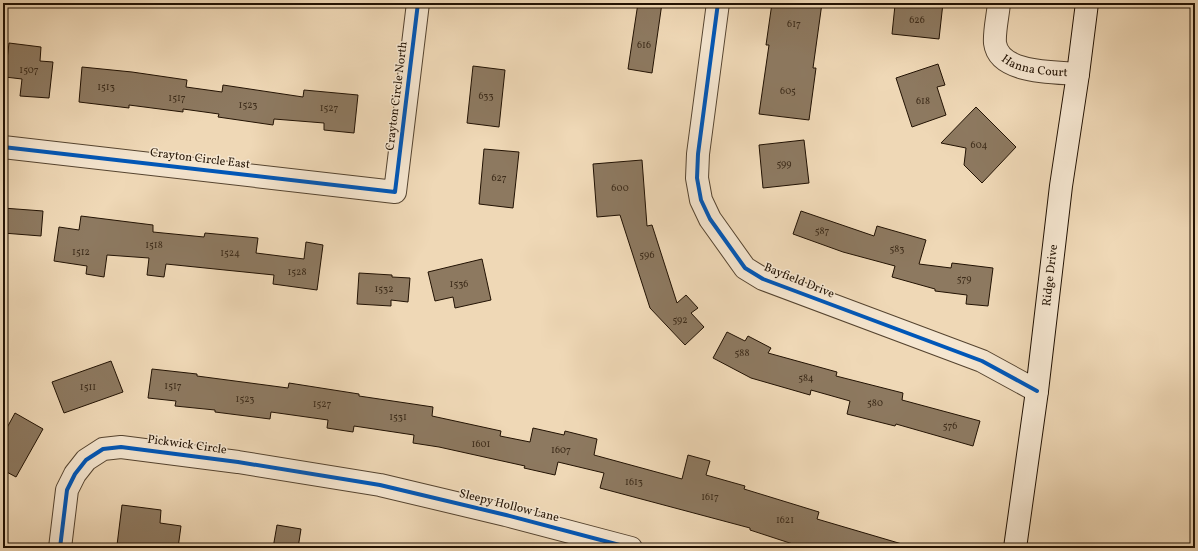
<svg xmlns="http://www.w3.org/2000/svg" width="1198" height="551" font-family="Vollkorn,serif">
	<rect width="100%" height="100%" fill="#efd8b6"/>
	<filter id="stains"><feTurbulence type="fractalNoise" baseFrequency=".005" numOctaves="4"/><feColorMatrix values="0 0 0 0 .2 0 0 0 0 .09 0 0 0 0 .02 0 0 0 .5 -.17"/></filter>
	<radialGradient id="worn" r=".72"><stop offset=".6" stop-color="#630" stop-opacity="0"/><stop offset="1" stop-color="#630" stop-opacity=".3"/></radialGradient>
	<path fill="#8d7960" stroke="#221203" d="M638,3H662L652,73L628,69Z
		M772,3H822L813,68H816L809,120L759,114L769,45H766Z
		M905,3H943L939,39L892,34L895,5L904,6Z
		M9,43L41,47L40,61L53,62L49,98L20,96L22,79L5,77Z
		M938,64L945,85L937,87L946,115L912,127L896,78Z
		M473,66L505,70L499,127L467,123Z
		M82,67L132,72L187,80L186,87L222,92L223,85L303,97L304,90L358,95L354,133L324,130V123L274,119L273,125L218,117L219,114L183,109V112L129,105V108L79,102Z
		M976,107L1016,147L982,183L964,165L966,148L941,143Z
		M804,140L809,183L763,188L759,145Z
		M484,149L519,152L513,208L479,204Z
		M642,160L647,226L652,225L677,303L686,295L698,308L691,313L704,327L685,345L650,308L620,215L597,217L593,164Z
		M3,208L43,211L41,236L3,233Z
		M801,211L874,236L877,226L926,240L919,264L951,268L952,263L993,268L988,306L966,304L967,295L935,291V289L892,277L895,266L843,252L793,234Z
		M81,216L153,225V232L204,237L205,233L258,238L256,253L304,259L306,242L323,245L317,290L273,284L274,275L166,264L164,277L147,275L149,258L107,255L104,277L86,274L87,266L54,261L59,227L79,230Z
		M482,259L491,300L455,308L453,297L435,301L428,272Z
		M359,273L392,275V277L410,278L408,302L391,300V306L357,304Z
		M727,332L745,341L748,336L771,348L768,353L837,372L836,376L903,393L902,400L980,421L973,446L896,424L895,426L847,414L850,401L811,390L810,395L751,378L713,358Z
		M111,361L123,392L64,413L52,382Z
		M152,369L197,374V376L288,388L289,383L359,394V396L433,407L432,416L501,431L500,436L530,442L533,428L564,435L565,431L597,439L594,455L682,479L688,455L710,461L706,475L745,486L744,489L819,512L817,519L902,544L901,548H805L750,530V528L600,488L604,473L558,462L555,475L524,468L525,466L439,447L413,443L414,435L354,426L353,432L327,428L328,420L271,412L270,419L215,412V410L175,406L176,401L148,398Z
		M15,413L43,429L16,477L3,470V435Z
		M122,505L161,510L160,523L181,526L178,548H141L117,545Z
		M277,525L301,529L298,548H273Z"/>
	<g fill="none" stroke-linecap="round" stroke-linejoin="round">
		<defs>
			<g id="street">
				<path d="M718,3L698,154L697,178L701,200L710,219L745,268L763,279L982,361L1037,391"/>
				<path id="s1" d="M999,3C998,15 994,32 995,43C999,74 1055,72 1078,74"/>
				<path d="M3,147L395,192L418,3"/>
				<path d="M60,548L67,490L75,474L86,460L103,449L121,447L238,462L380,485L506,515L631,548"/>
			</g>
			<g id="secondary">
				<path id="s2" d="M1015,548L1037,391L1061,186L1078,74L1087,3"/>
			</g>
		</defs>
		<use href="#street" stroke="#554430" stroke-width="24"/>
		<use href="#secondary" stroke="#221203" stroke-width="24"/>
		<use href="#street" stroke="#f5e6d0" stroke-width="22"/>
		<use href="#secondary" stroke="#f5e6d0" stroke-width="22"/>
		<defs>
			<path id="cycleway" d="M718,3L698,154L697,178L701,200L710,219L745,268L763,279L982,361L1037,391
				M3,147L395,192L418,3
				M60,548L67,490L75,474L86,460L103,449L121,447L238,462L380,485L506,515L631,548"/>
		</defs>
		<use href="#cycleway" stroke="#f5e6d0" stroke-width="6"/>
		<use href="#cycleway" stroke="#0057b8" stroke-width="4"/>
	</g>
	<g text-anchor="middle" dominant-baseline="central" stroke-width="3" stroke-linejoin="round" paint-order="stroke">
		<g font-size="10" fill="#3d2c1a">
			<text x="917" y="20">626</text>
			<text x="794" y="24">617</text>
			<text x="644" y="45">616</text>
			<text x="29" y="70">1507</text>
			<text x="106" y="87">1513</text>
			<text x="788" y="91">605</text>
			<text x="486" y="96">633</text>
			<text x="177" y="98">1517</text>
			<text x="923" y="101">618</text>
			<text x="248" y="105">1523</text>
			<text x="329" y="108">1527</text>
			<text x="979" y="145">604</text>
			<text x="784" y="164">599</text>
			<text x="499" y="178">627</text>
			<text x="620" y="188">600</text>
			<text x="822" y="231">587</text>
			<text x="154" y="245">1518</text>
			<text x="897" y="249">583</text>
			<text x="81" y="252">1512</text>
			<text x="230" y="253">1524</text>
			<text x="647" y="255">596</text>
			<text x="297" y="272">1528</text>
			<text x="964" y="279">579</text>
			<text x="459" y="284">1536</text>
			<text x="384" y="289">1532</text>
			<text x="680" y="320">592</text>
			<text x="742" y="353">588</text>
			<text x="806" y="378">584</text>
			<text x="173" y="386">1517</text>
			<text x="88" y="387">1511</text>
			<text x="245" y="399">1523</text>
			<text x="875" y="403">580</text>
			<text x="322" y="404">1527</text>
			<text x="398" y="417">1531</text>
			<text x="950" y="426">576</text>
			<text x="481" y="444">1601</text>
			<text x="561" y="450">1607</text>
			<text x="634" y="482">1613</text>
			<text x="710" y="497">1617</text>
			<text x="785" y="520">1621</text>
		</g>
		<g font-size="12" fill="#221203" stroke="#f5e6d0">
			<text stroke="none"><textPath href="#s1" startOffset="91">Hanna Court</textPath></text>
			<text transform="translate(397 96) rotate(-83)">Crayton Circle North</text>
			<text transform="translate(200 159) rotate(7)">Crayton Circle East</text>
			<text stroke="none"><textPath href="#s2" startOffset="275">Ridge Drive</textPath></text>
			<text transform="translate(799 281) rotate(22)">Bayfield Drive</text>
			<text transform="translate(187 445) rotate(8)">Pickwick Circle</text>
			<text transform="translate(509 506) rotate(14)">Sleepy Hollow Lane</text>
		</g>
	</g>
	<rect width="1198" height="551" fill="none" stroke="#efd8b6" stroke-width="16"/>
	<rect x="4" y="4" width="1190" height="543" fill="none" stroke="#221203" stroke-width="2"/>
	<rect x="8" y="8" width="1182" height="535" fill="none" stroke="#221203"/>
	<rect width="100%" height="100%" filter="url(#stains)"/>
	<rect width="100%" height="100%" fill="url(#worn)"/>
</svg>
